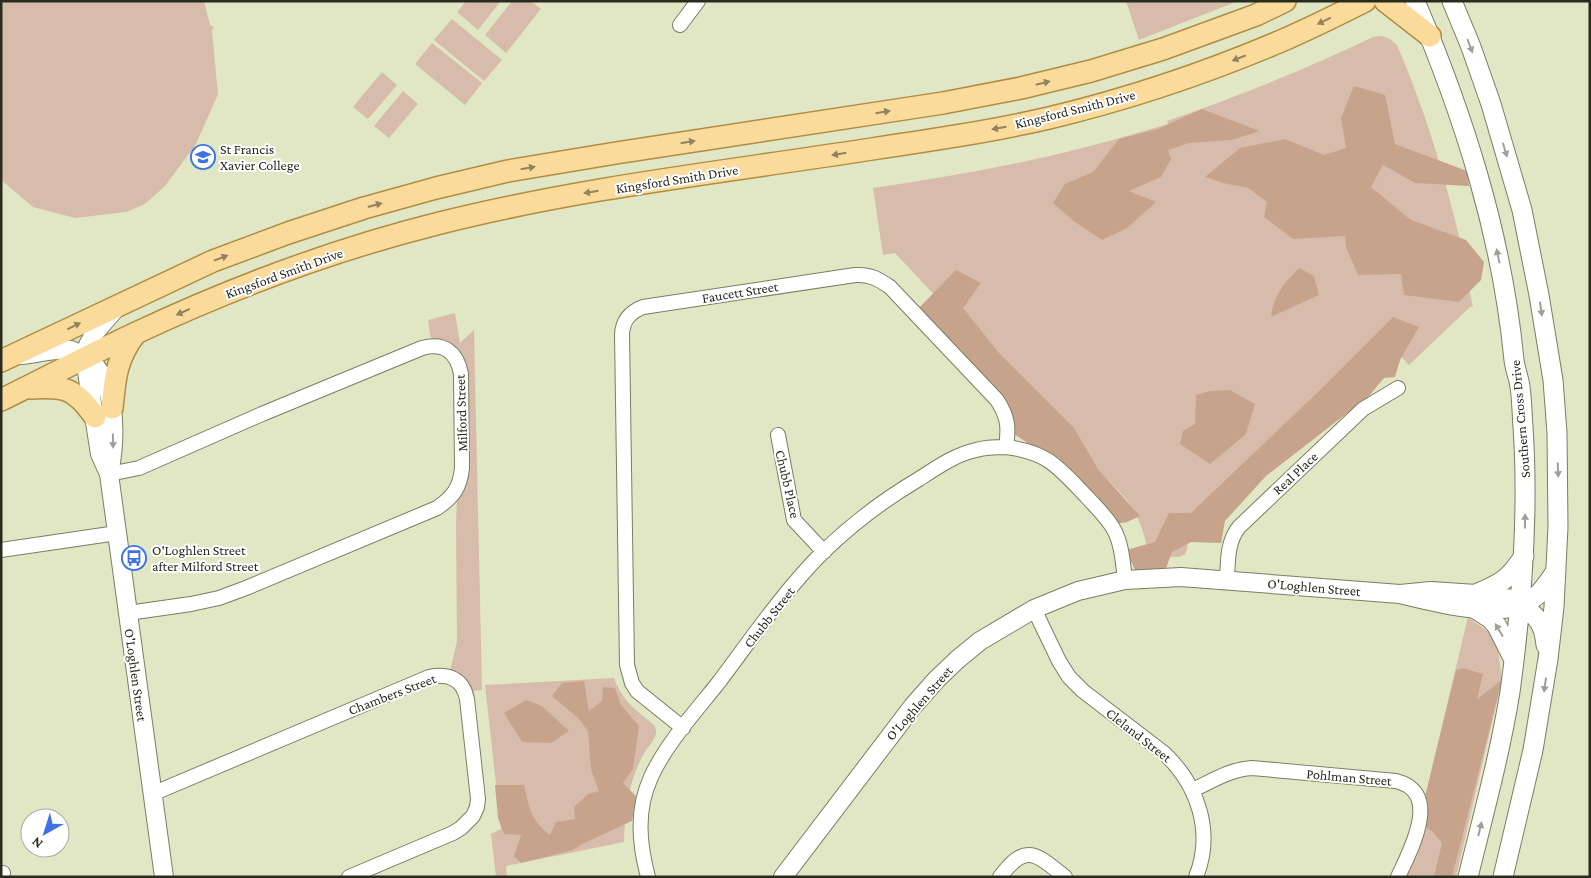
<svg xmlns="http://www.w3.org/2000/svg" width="1591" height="878" font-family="'Crimson Pro',serif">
	<rect width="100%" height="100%" fill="#e1e6c5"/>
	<path fill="#d8bcab" d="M5,1H204L210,25L214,27L212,31L218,94L196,144L165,186L145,204L126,212L75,218L33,207L1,180V5Z
		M466,1H501L478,30L457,12Z
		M512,1H531L541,9L506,53L485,35Z
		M1126,1H1238L1139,40Z
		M452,19L502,60L484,81L434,40Z
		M1382,36L1390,39L1397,45C1422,103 1441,163 1456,224C1463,251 1467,279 1473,307H1470L1409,365L1380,335L1189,535L1187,550L1185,554L1180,557H1154L1148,552C1144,532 1139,516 1126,499L895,253L883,255L873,188C925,180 976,172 1027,161C1075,151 1121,138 1168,124L1167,121C1238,97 1306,69 1373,37Z
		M432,43L482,83L465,105L415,64Z
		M382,72L397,85L368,119L353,107Z
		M403,91L418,104L389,138L374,126Z
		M455,313L460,343L474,330L482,690L473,691L467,699L449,676L457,641L456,523L462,378L455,352L441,340H431L428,320Z
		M1468,617L1490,633L1498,650L1502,680L1456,877H1405L1425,826V797Z
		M614,678C623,702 635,709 654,725C661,736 648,746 643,755C628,784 625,810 624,842L506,866L507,877H496L491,834L501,829L485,685Z"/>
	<path fill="#c7a38c" d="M1354,86L1385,95L1395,144L1467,171L1469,186L1415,183L1383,165L1371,187L1411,220L1466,240L1484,262L1481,280L1459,302L1404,295L1401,274L1358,275L1346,247L1345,236L1293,239L1264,217L1267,202L1248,188L1223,183L1205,177L1240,148L1285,139L1324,155L1346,148L1341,118Z
		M1202,109L1260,131L1232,140L1189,143L1168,150L1171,159L1161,177L1129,191L1156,202L1127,228L1102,240L1075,222L1053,203L1065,184L1093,172L1119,139L1158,129Z
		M1299,268L1314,276L1319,295L1271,317C1274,295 1284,283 1299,268Z
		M956,270L981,283L963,308L999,353L1074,428L1098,469L1140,516L1127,522L1115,524L1046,455L1014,434L993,389L918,309Z
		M1393,317L1419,327L1400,360L1395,377L1384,378L1369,396L1266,476L1225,521L1221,543L1191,542L1172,552L1166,568L1135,570L1126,550L1155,542L1169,513H1191L1321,389Z
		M1230,390L1255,404L1246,434L1210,464L1180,444L1183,431L1195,424L1196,395L1210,391Z
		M1463,668L1483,674L1477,699L1502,680L1452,877H1434L1442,843L1434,833L1425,826V797L1456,670Z
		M584,681L589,711L602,701L603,687L615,688L621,705L639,726L633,769L623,783L636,796L632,821L582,844L573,850L521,863L514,856L521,835L504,834L498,818L495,785H524C529,808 531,820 550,835L556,822L575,819L574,807L588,794L599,791L591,769L588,731L578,718L552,696L562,683Z
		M526,700L542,706L569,731L551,743L522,742L504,713Z"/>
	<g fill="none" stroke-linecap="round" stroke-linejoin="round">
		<defs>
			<path id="minor" d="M680,25L698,1
				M778,435L794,520L824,552
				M109,474L139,468L262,414L422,348C444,342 457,352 461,374L462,468C460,488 453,497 437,508L246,588L219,598L191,604L128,613
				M1,550L117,533
				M1227,580C1228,561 1227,542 1239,527L1363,409L1398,388
				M1034,609L1059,661L1069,677L1083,691L1164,753C1198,785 1214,832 1196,877
				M683,728L637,691L632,683L627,665L622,334C623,320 630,312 643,307L855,275C870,274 878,279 890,287L997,400C1008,417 1009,427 1006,447C1048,452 1058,467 1086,496C1095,506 1106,516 1113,528C1122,543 1123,564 1125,580
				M1193,790C1212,781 1231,769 1252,768L1396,781C1442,792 1411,849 1398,877
				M152,794L429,677C449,673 463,679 467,699L478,799L477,807L473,816L461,828L453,833L349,877
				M1,874L3,873
				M648,877C639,843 636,810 651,777C666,744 696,711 719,682C752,638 784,591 823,552C852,524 885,499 919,479C936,468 956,454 976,450C986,447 996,447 1006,447
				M1000,877C1026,842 1036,854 1065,877"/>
			<path id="tertiary" d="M117,307L96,331L88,345L87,358V372L100,454L109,474L164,877
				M21,355C38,354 55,347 71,350C74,351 78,353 81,355C119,374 116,439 109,474
				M783,877L913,706L936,680L958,659L980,641L1034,609L1078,591L1125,580L1181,577L1400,594C1429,601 1493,618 1520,605L1512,599L1476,594L1431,591L1400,594"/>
			<path id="secondary" d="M1415,1C1464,116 1502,235 1514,360C1515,369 1519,378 1520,387C1522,400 1522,414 1523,427C1529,516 1522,604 1510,692C1500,754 1483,816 1468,877
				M1452,1L1471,47L1491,104L1522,210L1539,295L1553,380L1557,433L1558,527L1554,607L1548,659L1533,750L1503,877
				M1476,594C1502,583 1508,580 1524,556
				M1520,605C1538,616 1544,624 1546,645
				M1520,605C1539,598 1545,587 1556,571
				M1474,608L1491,619L1497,626L1514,660"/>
			<path id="primary" d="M1385,1L1430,36
				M1,361L213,261L288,233L364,208L436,188L508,171L616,153L943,103L1021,88L1091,71L1163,49L1256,15L1285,1
				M30,388C64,386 74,387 95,417
				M1,400C46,378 91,354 136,333C234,287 336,249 440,223C579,188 723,172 865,150C926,141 988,132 1049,118C1128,99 1206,73 1281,41C1309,29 1337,15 1365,1
				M112,408C115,378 116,358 136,333"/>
		</defs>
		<use href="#minor" stroke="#7a7e61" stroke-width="16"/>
		<use href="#tertiary" stroke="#7a7e61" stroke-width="20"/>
		<use href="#secondary" stroke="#7a7e61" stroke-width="21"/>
		<use href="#primary" stroke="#ae8e44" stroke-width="24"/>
		<use href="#minor" stroke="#fff" stroke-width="14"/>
		<use href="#tertiary" stroke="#fff" stroke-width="18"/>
		<use href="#secondary" stroke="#fff" stroke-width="19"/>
		<use href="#primary" stroke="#fadb9b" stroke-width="21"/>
	</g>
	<defs><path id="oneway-solid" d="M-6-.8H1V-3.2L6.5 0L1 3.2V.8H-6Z" transform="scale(1.25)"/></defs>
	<g fill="#92835c">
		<use href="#oneway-solid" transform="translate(1324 21) rotate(154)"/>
		<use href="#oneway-solid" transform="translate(1239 58) rotate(159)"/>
		<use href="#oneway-solid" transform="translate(1043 83) rotate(-14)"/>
		<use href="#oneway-solid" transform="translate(883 112) rotate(-9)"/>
		<use href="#oneway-solid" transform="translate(999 128) rotate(170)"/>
		<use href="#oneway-solid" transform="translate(688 142) rotate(-9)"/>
		<use href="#oneway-solid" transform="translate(839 154) rotate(171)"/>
		<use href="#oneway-solid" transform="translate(528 168) rotate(-10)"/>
		<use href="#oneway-solid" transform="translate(591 192) rotate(171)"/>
		<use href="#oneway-solid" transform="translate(375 205) rotate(-15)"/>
		<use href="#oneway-solid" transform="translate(221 258) rotate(-21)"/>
		<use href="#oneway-solid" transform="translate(183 312) rotate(156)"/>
		<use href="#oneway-solid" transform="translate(74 326) rotate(-26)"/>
	</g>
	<g fill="#9fa09a">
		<use href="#oneway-solid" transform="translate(1470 46) rotate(69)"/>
		<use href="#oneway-solid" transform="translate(1505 150) rotate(73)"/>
		<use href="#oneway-solid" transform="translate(1498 256) rotate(-102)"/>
		<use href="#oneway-solid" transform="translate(1541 309) rotate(82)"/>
		<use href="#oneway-solid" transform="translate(113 441) rotate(89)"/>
		<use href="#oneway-solid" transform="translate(1558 470) rotate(88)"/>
		<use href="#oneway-solid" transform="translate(1525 521) rotate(-89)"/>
		<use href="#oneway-solid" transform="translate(1499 630) rotate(-121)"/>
		<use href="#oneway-solid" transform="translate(1545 685) rotate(98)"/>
		<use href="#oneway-solid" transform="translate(1480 829) rotate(-76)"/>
	</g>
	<defs>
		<symbol id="school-ring" viewBox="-11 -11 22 22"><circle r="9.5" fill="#fff" stroke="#3f72e2" stroke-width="1.5"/><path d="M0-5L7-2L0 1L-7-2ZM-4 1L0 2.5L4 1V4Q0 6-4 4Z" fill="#3f72e2"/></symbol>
		<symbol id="bus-ring" viewBox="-11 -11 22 22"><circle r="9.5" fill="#fff" stroke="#3f72e2" stroke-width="1.5"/><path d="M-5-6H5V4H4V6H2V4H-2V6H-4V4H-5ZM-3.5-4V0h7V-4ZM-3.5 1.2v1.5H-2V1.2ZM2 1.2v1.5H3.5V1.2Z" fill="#3f72e2"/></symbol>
	</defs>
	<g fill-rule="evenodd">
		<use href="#school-ring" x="189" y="143" width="28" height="28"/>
		<use href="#bus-ring" x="120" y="544" width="28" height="28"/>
	</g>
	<g text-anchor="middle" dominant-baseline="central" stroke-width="4" stroke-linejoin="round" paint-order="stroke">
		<g font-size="14" fill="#292b1e" stroke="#fff">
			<text transform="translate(1075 109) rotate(-14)">Kingsford Smith Drive</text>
			<text transform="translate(677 179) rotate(-9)">Kingsford Smith Drive</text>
			<text transform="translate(284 273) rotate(-20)">Kingsford Smith Drive</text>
			<text transform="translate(740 292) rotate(-9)">Faucett Street</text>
			<text transform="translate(461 413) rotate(-92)">Milford Street</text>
			<text transform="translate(1520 419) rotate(-95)">Southern Cross Drive</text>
			<text transform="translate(1295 473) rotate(-43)">Real Place</text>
			<text transform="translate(788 484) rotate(77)">Chubb Place</text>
			<text transform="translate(1314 587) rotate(5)">O'Loghlen Street</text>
			<text transform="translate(769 617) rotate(-52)">Chubb Street</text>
			<text transform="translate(136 675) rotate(82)">O'Loghlen Street</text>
			<text transform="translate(392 694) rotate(-21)">Chambers Street</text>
			<text transform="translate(919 703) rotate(-49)">O'Loghlen Street</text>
			<text transform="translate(1139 735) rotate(38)">Cleland Street</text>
			<text transform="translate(1349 777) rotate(5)">Pohlman Street</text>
		</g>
		<g font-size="14" fill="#292b1e" stroke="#fff" text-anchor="start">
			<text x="220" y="149">St Francis<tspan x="220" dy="16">Xavier College</tspan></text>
			<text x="152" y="550">O'Loghlen Street<tspan x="152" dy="16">after Milford Street</tspan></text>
		</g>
	</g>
	<rect width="1591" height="878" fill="none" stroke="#292b1e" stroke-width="5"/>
	<g transform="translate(45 833) rotate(219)"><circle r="24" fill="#ffffff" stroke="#a9aaa5"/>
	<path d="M0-4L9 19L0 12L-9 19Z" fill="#3f72e2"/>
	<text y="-8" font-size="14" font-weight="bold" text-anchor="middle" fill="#292b1e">N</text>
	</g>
</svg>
